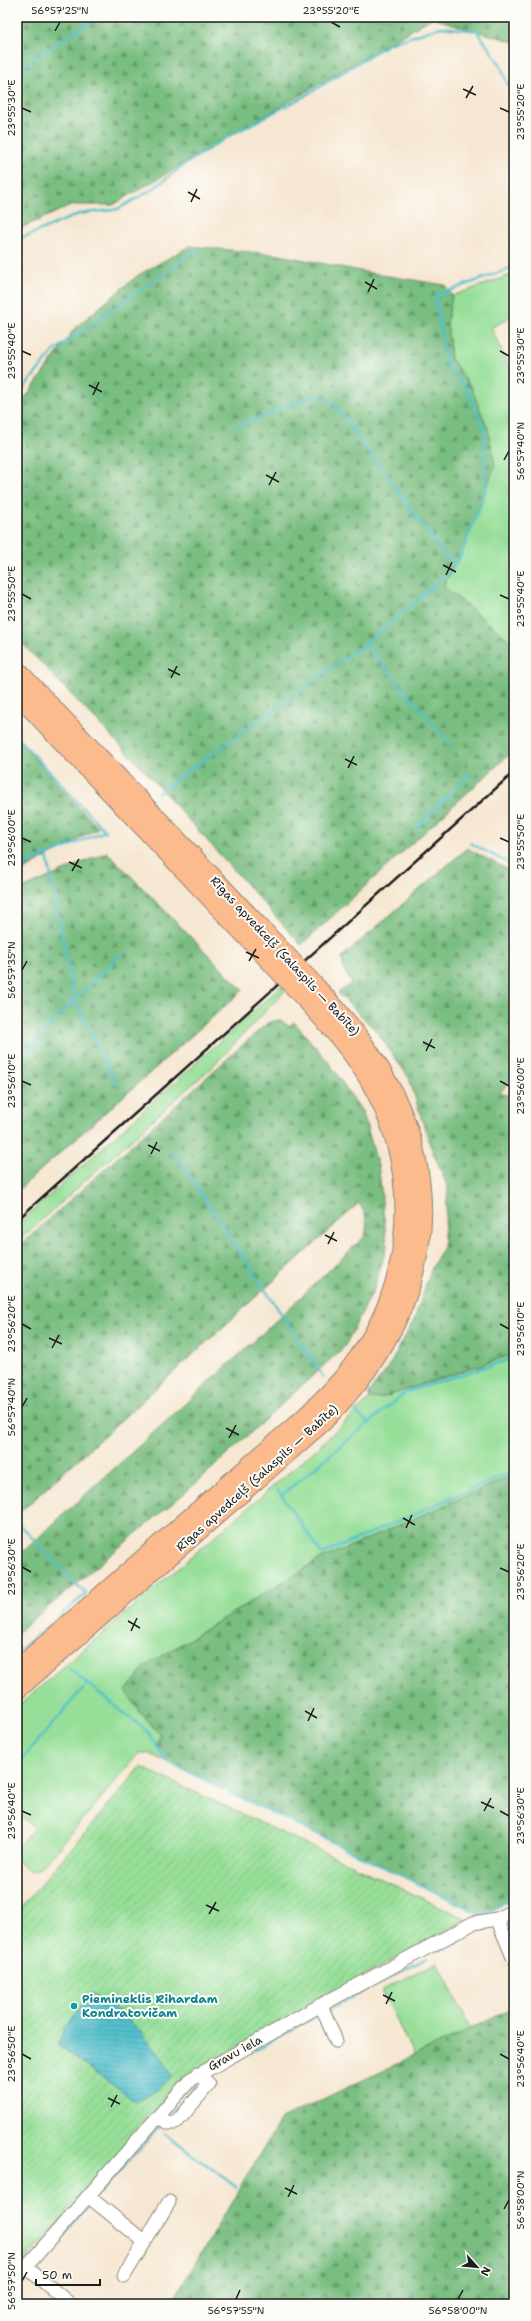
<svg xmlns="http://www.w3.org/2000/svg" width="531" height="2321" font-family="'Shantell Sans',sans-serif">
	<defs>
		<pattern id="forest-firs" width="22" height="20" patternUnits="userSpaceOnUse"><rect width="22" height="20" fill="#79be81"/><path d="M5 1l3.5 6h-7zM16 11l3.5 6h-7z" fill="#629a69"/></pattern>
		<pattern id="garden-furrows" width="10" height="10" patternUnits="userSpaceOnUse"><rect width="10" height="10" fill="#97df99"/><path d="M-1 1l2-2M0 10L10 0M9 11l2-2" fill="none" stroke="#82bf83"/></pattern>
		<pattern id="water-rules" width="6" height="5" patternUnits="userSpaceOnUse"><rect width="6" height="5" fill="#53c0cc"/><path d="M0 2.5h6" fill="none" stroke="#48a4af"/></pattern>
	</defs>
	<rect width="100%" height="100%" fill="#fdfcf7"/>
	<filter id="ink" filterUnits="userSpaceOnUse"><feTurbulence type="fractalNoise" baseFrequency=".025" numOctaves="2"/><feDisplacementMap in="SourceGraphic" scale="8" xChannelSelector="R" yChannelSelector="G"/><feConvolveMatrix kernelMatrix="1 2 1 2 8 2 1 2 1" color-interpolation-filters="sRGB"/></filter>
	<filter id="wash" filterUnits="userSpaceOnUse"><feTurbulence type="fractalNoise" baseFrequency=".012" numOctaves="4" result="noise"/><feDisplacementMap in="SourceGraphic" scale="16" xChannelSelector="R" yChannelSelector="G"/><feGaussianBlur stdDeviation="0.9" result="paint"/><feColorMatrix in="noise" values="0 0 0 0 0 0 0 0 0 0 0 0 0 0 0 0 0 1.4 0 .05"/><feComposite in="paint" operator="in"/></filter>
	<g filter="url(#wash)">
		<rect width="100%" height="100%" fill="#f6e7d2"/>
		<path fill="#97df99" stroke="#5a7e5a" d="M514,274V315L491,328L514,377V644L443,587L465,546L471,387L451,359L447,322L452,296Z
			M281,986L285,991L213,1066L17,1242V1225Z
			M514,1354V1475L317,1561L146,1666L139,1711L160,1734L164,1758L172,1764L147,1753H139L52,1856L37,1870L30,1871L17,1861V1848L34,1828L17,1811V1707L314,1451L370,1399L381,1398Z
			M438,1962L470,2029L414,2056L382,1990Z"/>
		<path fill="url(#forest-firs)" stroke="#4a6d4e" d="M17,17H514V42L432,18L113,205H72L17,230Z
			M190,246L280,255L376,274L445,285L452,296L447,322L451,359L471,387L488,429L495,465L465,546L443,586L514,644V750L301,945L143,769L17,638V407L29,393L75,328L137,276Z
			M17,739L98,828L17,874Z
			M467,848L514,873V1075L500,1093L508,1095L514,1093V1354L381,1398L370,1399L368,1393L387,1370L414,1320L431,1270L443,1247L448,1188L429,1142L409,1078L377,1032L338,993L352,983L344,970L342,957Z
			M107,852L243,990L17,1191V891Z
			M279,1020L289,1026L294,1022L330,1064L363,1113L379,1170L387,1246L374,1289L345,1346L194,1485L17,1633V1557L265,1331L364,1237C369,1223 366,1215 359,1203L17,1515V1248L258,1031L269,1022Z
			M514,1475V1898L482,1915L172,1764L164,1758L157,1745L160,1734L139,1711L126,1691L146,1666L317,1561Z
			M514,2008V2304H171L281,2119Z"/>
		<path fill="url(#garden-furrows)" stroke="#5a7e5a" d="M141,1767L467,1919L190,2074L17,2270V1912Z"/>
		<path fill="url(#water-rules)" stroke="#386e74" d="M91,1993C121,2007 158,2047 172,2076L159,2088L136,2102L58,2045L65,2027Z"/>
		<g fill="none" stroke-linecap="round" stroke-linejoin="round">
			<path stroke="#53c0cc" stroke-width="2.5" d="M17,70L97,17
				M17,240L79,214L118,209L153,189L181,167L229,136L303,97L389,44L441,27L477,31L500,64L514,101
				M17,396L54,351L198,249
				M238,426L310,397L322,396L332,401L449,561L459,559
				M365,644L450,744
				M17,737L105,831L17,868
				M158,793L365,644L451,571L459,559L486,491L484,429L467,389L446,363L435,296L514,267
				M416,828L470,774
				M470,843L514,866
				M47,855L74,998L116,1084
				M17,1065L50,1024L121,954
				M174,1153L324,1378
				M355,1411L368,1423
				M278,1490L322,1554L514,1471
				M282,1495L406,1392L514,1358
				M17,1522L86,1594L17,1652
				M68,1668L148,1732L164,1758L172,1764L482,1915L514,1898
				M17,1765L87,1684
				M439,1951L470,1934
				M330,2009L427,1958
				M221,2069L317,2016
				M170,2115L197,2084
				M165,2133L236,2187
				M100,2193L159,2127
				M49,2253L88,2207"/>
		</g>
	</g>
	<g filter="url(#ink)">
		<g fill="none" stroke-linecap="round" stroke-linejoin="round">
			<defs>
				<path id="minor" d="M497,1919L514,1959
					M321,2005L336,2041
					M158,2117L169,2123H176L209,2084L198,2074
					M88,2196L145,2242
					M26,2267L70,2304
					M124,2276L169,2202
					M17,2277L191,2079L321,2005L464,1928L473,1923L497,1919L514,1911"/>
				<path id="highway" d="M17,670L273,941
					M17,694L261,952
					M17,1669L307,1415C325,1397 343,1380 357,1359C416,1277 420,1167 369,1080C352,1050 328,1025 306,1000
					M17,1690L323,1422C461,1283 451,1127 318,989"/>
			</defs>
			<use href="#minor" stroke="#898277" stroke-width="15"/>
			<use href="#highway" stroke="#898277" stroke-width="20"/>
			<use href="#minor" stroke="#fff" stroke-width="13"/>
			<use href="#highway" stroke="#fbbb8d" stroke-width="18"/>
			<path stroke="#1c1c1c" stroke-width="2.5" d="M17,1220L514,772"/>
			<defs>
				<path id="highway-bridge" d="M273,941L318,989
					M261,952L306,1000"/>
			</defs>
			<use href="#highway-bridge" stroke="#898277" stroke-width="20" stroke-linecap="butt"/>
			<use href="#highway-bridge" stroke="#fbbb8d" stroke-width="18"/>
		</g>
	</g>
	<path fill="none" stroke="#1c1c1c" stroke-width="1.5" d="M331,22L340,27M55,31L60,22M463,89L476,95M466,98L473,86M22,108L31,112M500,108L509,112M188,192L200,199M191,202L197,189M365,282L377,289M368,292L374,279M22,351L31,355M500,351L509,356M89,385L102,392M93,395L99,382M504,460L509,451M266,475L279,482M269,485L276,472M443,565L456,572M446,575L452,562M22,594L31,599M500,595L509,599M168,669L180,675M171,678L177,666M345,759L357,765M348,768L354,756M22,838L31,842M500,838L509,842M69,862L82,868M72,871L79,859M246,952L259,958M249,961L256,949M22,970L27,961M423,1042L435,1048M426,1051L432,1039M22,1081L31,1085M500,1081L509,1086M148,1145L160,1151M151,1154L157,1142M325,1235L337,1241M328,1244L334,1232M22,1324L31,1329M500,1324L509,1329M49,1338L62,1344M52,1348L59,1335M22,1407L27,1398M226,1428L239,1435M229,1438L236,1425M403,1518L415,1525M406,1528L412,1515M22,1567L31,1572M500,1568L509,1572M128,1621L140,1628M131,1631L137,1618M305,1711L317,1718M308,1721L314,1708M481,1802L494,1808M22,1811L31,1815M484,1811L491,1798M500,1811L509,1816M206,1905L219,1911M209,1914L216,1902M383,1995L395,2001M386,2004L392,1992M22,2054L31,2059M500,2054L509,2059M108,2098L120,2104M111,2107L117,2095M285,2188L297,2194M288,2197L294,2185M504,2209L509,2200M22,2281L27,2272M236,2299L240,2290M458,2299L463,2290"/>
	<circle fill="#0f9aa8" stroke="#fdfcf7" stroke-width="1.5" cx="74" cy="2006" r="4"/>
	<g text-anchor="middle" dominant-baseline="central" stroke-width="4" stroke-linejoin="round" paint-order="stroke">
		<g font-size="12" fill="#1c1c1c" stroke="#fdfcf7">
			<text transform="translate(285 956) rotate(47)">Rīgas apvedceļš (Salaspils — Babīte)</text>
			<text transform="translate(257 1478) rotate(-42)">Rīgas apvedceļš (Salaspils — Babīte)</text>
			<text transform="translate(235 2053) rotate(-29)">Gravu iela</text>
		</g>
		<g font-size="12" font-weight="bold" fill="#0d838f" stroke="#fdfcf7" text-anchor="start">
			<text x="82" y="1999">Piemineklis Rihardam<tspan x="82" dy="14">Kondratovičam</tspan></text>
		</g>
	</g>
	<rect width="531" height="2321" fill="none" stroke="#fdfcf7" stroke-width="44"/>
	<g transform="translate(477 2267) rotate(117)" stroke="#fdfcf7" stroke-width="3" paint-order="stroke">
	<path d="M0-3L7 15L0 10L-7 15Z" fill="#1c1c1c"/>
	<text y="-6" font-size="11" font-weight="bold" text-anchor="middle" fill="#1c1c1c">N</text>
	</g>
	<path d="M36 2279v6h64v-6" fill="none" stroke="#1c1c1c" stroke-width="2"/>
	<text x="42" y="2279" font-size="12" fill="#1c1c1c" stroke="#fdfcf7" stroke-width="3" paint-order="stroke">50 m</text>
	<rect x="22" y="22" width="487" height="2277" fill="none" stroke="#1c1c1c" stroke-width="1.5"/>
	<g font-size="10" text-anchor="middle" fill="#1c1c1c">
		<text x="60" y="14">56°57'25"N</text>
		<text x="331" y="14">23°55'20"E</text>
		<text transform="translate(11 108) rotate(-90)" y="4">23°55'30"E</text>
		<text transform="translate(520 112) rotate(-90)" y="4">23°55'20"E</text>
		<text transform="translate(11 351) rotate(-90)" y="4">23°55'40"E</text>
		<text transform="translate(520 356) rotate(-90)" y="4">23°55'30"E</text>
		<text transform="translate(520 451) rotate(-90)" y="4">56°57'40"N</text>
		<text transform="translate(11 594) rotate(-90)" y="4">23°55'50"E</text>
		<text transform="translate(520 599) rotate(-90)" y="4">23°55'40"E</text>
		<text transform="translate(11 838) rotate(-90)" y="4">23°56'00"E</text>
		<text transform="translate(520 842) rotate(-90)" y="4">23°55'50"E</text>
		<text transform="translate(11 970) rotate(-90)" y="4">56°57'35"N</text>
		<text transform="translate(11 1081) rotate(-90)" y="4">23°56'10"E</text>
		<text transform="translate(520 1086) rotate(-90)" y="4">23°56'00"E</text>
		<text transform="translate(11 1324) rotate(-90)" y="4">23°56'20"E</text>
		<text transform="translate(520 1329) rotate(-90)" y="4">23°56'10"E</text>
		<text transform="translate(11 1407) rotate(-90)" y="4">56°57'40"N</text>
		<text transform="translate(11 1567) rotate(-90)" y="4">23°56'30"E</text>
		<text transform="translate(520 1572) rotate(-90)" y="4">23°56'20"E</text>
		<text transform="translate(11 1811) rotate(-90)" y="4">23°56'40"E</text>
		<text transform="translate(520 1816) rotate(-90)" y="4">23°56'30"E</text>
		<text transform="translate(11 2054) rotate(-90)" y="4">23°56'50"E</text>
		<text transform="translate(520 2059) rotate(-90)" y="4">23°56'40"E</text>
		<text transform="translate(520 2200) rotate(-90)" y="4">56°58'00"N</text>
		<text transform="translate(11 2281) rotate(-90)" y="4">56°57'50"N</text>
		<text x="236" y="2314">56°57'55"N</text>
		<text x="458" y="2314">56°58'00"N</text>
	</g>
</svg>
